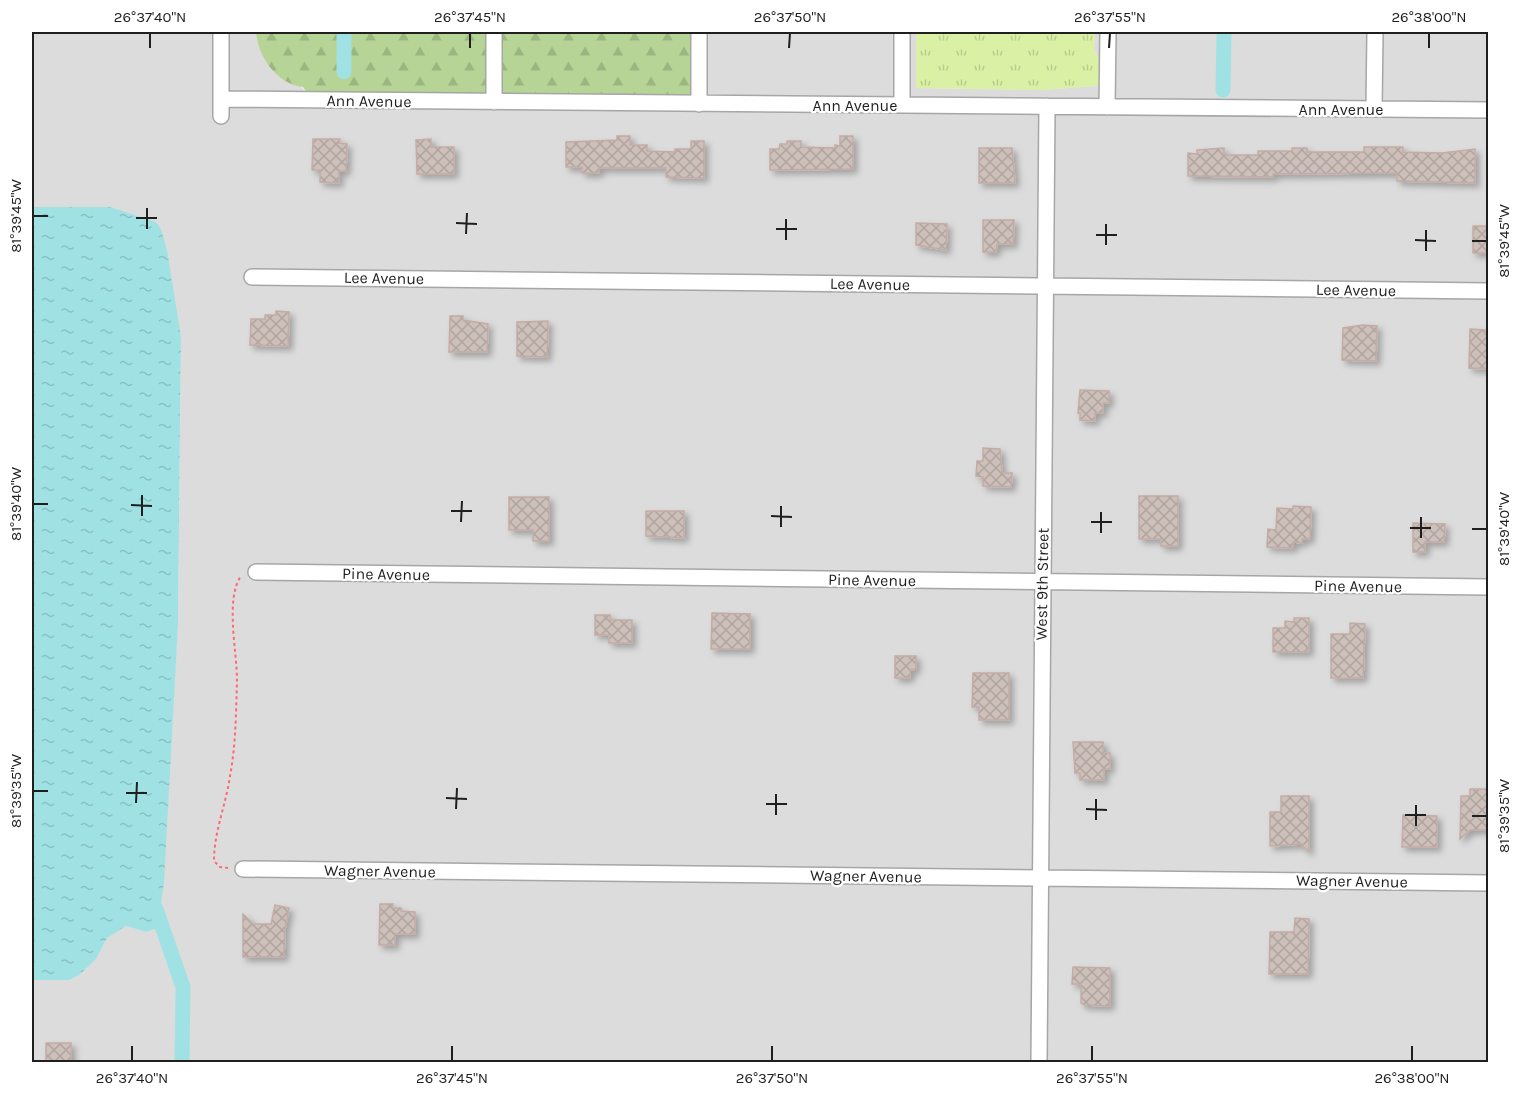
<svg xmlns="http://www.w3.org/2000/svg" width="1520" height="1094" font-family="Karla,sans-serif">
	<defs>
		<pattern id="grass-tufts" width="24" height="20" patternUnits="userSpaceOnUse" patternTransform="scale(1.5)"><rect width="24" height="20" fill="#daf0a5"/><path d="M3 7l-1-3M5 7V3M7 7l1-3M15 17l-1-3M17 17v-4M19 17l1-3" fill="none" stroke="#bbcd8e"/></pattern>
		<pattern id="forest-firs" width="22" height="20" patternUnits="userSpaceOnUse" patternTransform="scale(1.5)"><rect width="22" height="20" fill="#b5d495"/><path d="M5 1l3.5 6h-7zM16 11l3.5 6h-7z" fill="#9bb680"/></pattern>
		<pattern id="water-ripples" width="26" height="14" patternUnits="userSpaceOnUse" patternTransform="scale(1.5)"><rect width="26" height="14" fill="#a0e2e3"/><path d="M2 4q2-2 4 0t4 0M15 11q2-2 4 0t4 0" fill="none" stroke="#89c1c2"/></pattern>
		<pattern id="building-cross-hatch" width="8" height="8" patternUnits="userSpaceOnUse" patternTransform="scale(1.5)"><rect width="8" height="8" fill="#cdbfba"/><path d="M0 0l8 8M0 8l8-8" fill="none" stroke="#b0a49f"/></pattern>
		<filter id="shadow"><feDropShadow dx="4" dy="4" stdDeviation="3" flood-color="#0004"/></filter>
	</defs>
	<rect width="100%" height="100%" fill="#f1eae4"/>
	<path fill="#dddcdc" d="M32,32H256L257,40L313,100L691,103L690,32H916V88L1040,90L1111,85L1094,49L1095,32H1488V1062H32V980H69L96,959L107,938L116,931L126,926L146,932L158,928L178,625L181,337L176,311L110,207H32Z"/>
	<path fill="url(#grass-tufts)" d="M916,32H1095L1094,49L1111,85L1040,90L916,88Z"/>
	<path fill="url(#forest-firs)" d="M256,32H690L691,103L312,100L303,87C277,84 258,57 256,32Z"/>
	<path fill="url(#water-ripples)" d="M32,207H110L156,222L161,229L167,250L181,337L180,424L178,625L164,882L158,928L146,932L126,926L107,938L96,959L79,975L69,980H32Z"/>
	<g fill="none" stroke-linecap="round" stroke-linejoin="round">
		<path stroke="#a0e2e3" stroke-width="15" d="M344,72V32
			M1223,90L1224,32
			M156,909L183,987L182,1062"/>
	</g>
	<path fill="url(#building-cross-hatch)" stroke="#c4aca5" stroke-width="1.5" filter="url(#shadow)" d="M617,136H630V145H647V151L675,152V149H691V141H704V178L666,177V168H599V173H582V167H566V142L617,140Z
		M840,136H853V169L770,170V149H779L780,144H787V141H801V147L835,148V145L840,146Z
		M313,139H340L339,143L347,144L346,171H339V183L320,182V170H312Z
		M431,139V147H454V174H417L416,140Z
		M1364,147H1403V152L1442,153L1475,149V183L1397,181V173H1380L1273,174V177L1188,176V153L1197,154V150L1224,148V155H1258V151H1292V148H1307V152H1364Z
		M979,148H1012L1015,183H979Z
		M983,220H1014L1013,244H997L996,252H983Z
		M916,223L947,224L946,250L916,245Z
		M1473,226H1488V253H1473Z
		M276,311L289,312L288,346L250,345L251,319H265V315H276Z
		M450,316H463V320L488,324L487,352H449Z
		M548,321L547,357L517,356V322Z
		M1363,325L1377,326L1376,361L1342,360L1343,328Z
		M1470,329L1485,330V334H1488V369L1469,368Z
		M1080,390L1109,391V403H1103V413H1095V421L1080,420V413H1078Z
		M983,448L1000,449L1002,473H1012L1011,487L983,486V477L976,476L977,461H983Z
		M1139,496H1178V546H1161V539H1139Z
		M509,497H549V541H533V530H509Z
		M1293,506L1311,507L1310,539H1302V543L1293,542V548L1267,547L1268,529L1276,530L1277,508L1293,509Z
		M646,511H684V538L646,536Z
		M1413,523L1445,524L1444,542H1425V552H1413Z
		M712,613L750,614V649H711Z
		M595,615H610V620H632V643H609V635H595Z
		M1294,618H1309V652H1273V628H1285V621L1294,622Z
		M1350,623L1365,624L1363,678H1331V634H1350Z
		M895,656H916V669L910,670V678H895Z
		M973,673H1009V720H979V707H972Z
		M1073,742H1103V753H1110V769H1104V780H1080V773H1075Z
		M1470,789H1488V830H1470L1460,839L1461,796H1470Z
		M1281,796H1309V852L1301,844L1270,846V812H1281Z
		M1403,815L1437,816V847H1402Z
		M380,904H393L392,908H401V911L415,912V934H395V945H379Z
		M275,905L289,908L285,929L284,957H243V914L253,924H271Z
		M1295,918L1309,919L1308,974H1269L1270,932H1294Z
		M1073,967L1110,968V1006L1084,1005L1081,1003V984H1072Z
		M46,1043H71V1062H46Z"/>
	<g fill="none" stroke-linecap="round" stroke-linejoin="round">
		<defs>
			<path id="street" d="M494,32V102
				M221,99L1488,110
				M699,104V32
				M902,105V32
				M1107,107L1108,32
				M1374,109L1375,32
				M221,116V32
				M252,277L1488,291
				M256,572L1488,587
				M243,869L1488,883
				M1039,1062L1047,106"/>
		</defs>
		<use href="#street" stroke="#a6a6a6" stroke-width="18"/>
		<path stroke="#ff6777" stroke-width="2" stroke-dasharray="3 3" stroke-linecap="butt" d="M228,868L220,867L214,861C214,831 226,805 230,776C236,744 236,711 237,680C237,652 225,599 241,576"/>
		<use href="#street" stroke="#fff" stroke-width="15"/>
	</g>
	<path fill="none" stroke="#1f1f1f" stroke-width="2" d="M150,48V33M470,48V33M789,48L790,33M1109,48L1110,33M1429,48V33M33,216H48M136,218H157M456,223L477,224M147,229V208M776,229H797M466,234L467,213M1096,235H1117M786,240V219M1415,240L1436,241M1472,241H1487M1106,245V224M1426,251V230M33,504H48M131,505L152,506M451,511H472M142,516V495M771,516L792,517M461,522L462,501M1091,522H1112M781,527V506M1410,528H1431M1472,529H1487M1101,533V512M1421,538V517M33,791H48M126,793H147M446,798L467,799M136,803L137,782M766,804H787M456,809L457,788M1086,809L1107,810M776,815V794M1405,815H1426M1472,816H1487M1096,820V799M1416,826V805M132,1061V1046M452,1061V1046M772,1061V1046M1092,1061V1046M1412,1061V1046"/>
	<g text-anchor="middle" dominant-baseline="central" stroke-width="4.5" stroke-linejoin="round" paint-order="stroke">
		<g font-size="16" fill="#1f1f1f" stroke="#fff">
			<text transform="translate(369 101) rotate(1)">Ann Avenue</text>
			<text x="855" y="105">Ann Avenue</text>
			<text x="1341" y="109">Ann Avenue</text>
			<text transform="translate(384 278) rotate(1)">Lee Avenue</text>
			<text transform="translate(870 284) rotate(1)">Lee Avenue</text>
			<text transform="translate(1356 290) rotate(1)">Lee Avenue</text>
			<text transform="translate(386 574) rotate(1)">Pine Avenue</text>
			<text transform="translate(872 580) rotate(1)">Pine Avenue</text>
			<text transform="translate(1042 584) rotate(-89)">West 9th Street</text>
			<text transform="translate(1358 586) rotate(1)">Pine Avenue</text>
			<text transform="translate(380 871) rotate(1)">Wagner Avenue</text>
			<text transform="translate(866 876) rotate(1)">Wagner Avenue</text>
			<text transform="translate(1352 881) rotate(1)">Wagner Avenue</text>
		</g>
	</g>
	<rect width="1520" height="1094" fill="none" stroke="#ffffff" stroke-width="66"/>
	<rect x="33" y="33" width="1454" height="1028" fill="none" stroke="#1f1f1f" stroke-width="2"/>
	<g font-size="15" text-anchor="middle" fill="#1f1f1f">
		<text x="150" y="22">26°37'40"N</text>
		<text x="470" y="22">26°37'45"N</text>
		<text x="790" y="22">26°37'50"N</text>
		<text x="1110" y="22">26°37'55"N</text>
		<text x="1429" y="22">26°38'00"N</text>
		<text transform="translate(16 216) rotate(-90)" y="5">81°39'45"W</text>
		<text transform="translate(1504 241) rotate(-90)" y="5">81°39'45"W</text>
		<text transform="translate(16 504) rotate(-90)" y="5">81°39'40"W</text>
		<text transform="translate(1504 529) rotate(-90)" y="5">81°39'40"W</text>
		<text transform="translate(16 791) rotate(-90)" y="5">81°39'35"W</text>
		<text transform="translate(1504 816) rotate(-90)" y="5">81°39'35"W</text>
		<text x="132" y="1083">26°37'40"N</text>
		<text x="452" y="1083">26°37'45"N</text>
		<text x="772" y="1083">26°37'50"N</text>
		<text x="1092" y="1083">26°37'55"N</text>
		<text x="1412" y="1083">26°38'00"N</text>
	</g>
</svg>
